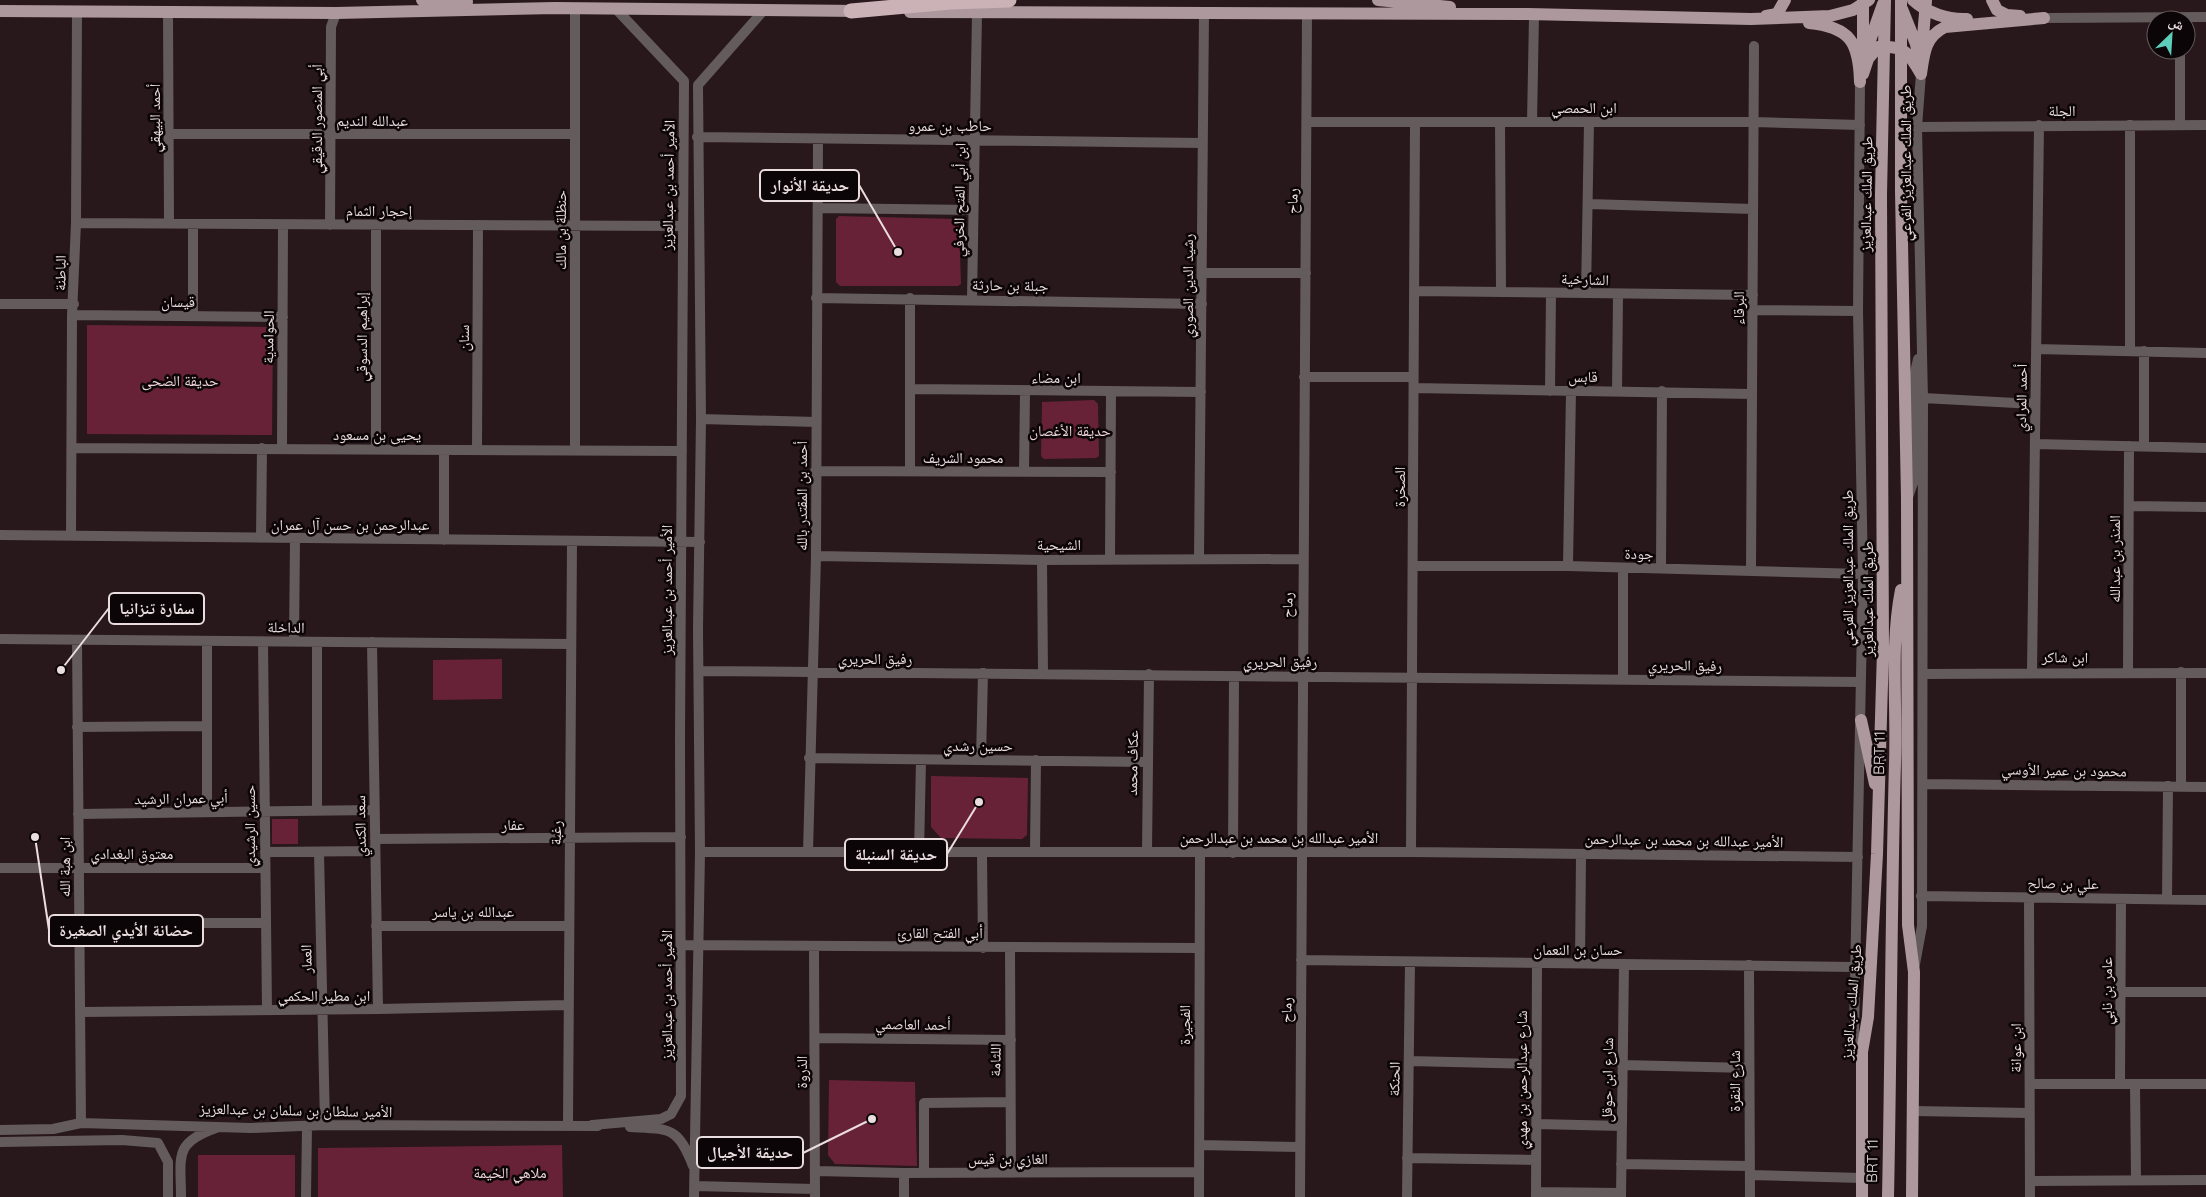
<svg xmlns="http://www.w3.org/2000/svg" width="2206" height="1197" font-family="Quicksand,'Noto Naskh Arabic',sans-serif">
	<rect width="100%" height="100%" fill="#28171b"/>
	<path fill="#672238" d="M839,216L957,219L959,221L961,284L958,286H840L836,282V219Z
		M87,325L273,327L272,435L87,434Z
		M1094,400L1098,404L1099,456L1096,458L1044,459L1041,456L1042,402Z
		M502,659V699L433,700V660Z
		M931,776L1028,778L1027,835L1022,839L941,838L931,827Z
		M272,819H298V844H272Z
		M829,1080L915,1082L917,1166L835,1164L828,1155Z
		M562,1145L563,1197H318V1148Z
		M198,1155H295V1197H198Z"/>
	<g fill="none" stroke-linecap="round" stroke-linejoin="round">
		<path stroke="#645b5c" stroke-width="10" d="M168,12L169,224
			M2044,18L2206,17
			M2180,50V125
			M1860,82L1858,311L1863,574L1854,1031L1856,1041L1862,1052
			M1308,122H1754L1860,125
			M1500,122L1501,291
			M1532,122L1534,15
			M1917,127L2206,125
			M169,134H574
			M697,137L1202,143
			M1589,204L1753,209
			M818,208L973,210
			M76,223L683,226
			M330,225L331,27L336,13
			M376,225V449
			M1202,273H1306
			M1415,291L1753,295
			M1586,293L1589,122
			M816,298L1202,304
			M910,298V471
			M972,299L977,13
			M0,304H74
			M1754,310L1858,311
			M72,315L283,317
			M193,316V224
			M2036,349L2206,353
			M2130,351V125
			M2144,351V447
			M1304,377H1413
			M1414,388L1752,394
			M911,389L1201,392
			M1550,391L1551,293
			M1617,391L1618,295
			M1923,398L2035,404
			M701,419L816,422
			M2035,444L2206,448
			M72,448L682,451
			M282,449L283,225
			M444,450V540
			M477,450L478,225
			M575,451V8
			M815,471L1111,472
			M1024,472L1025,392
			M1908,497L1914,480L1915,372L1918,359
			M2130,506L2206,507
			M0,535L700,542
			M71,536L72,315L76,223L77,11
			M261,538L262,448
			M816,556L1042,560L1303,559
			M1199,558L1204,13
			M1110,559L1111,392
			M1042,560L1043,673
			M1414,566H1568L1863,574
			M1568,566L1571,391
			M1623,568V680
			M1661,568L1662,391
			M1751,570L1754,46
			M0,639L571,644
			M77,640L81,1123
			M207,642V812
			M263,642L267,1010
			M294,642L295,539
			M317,642V811
			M372,642L378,1009
			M699,671L1861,682
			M2032,672L2039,125
			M2128,673L2129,446
			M1924,674L2206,673
			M77,727L207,726
			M809,758L1147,762
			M981,759L983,673
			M1923,784L2206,787
			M2181,787V672
			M78,814L374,810
			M375,839L681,837
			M265,852L375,851
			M319,852L325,1125
			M700,852H1411L1858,857
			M808,852L816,556L818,139
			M1035,852L1036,760
			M1147,852L1149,674
			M1411,852L1415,123
			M919,853L921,760
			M1233,853L1234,676
			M982,854L983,948
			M0,868H265
			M1921,896L2206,900
			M2029,898L2030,1197
			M2167,899L2168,786
			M79,923H265
			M376,926H569
			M682,945L1199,948
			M814,947L815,1197
			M1010,948L1011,1173
			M1301,960L1854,967
			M1580,962L1581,854
			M1915,964L1922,926L1923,398L1917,127L1921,74
			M1749,965L1750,1197
			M2121,992H2206
			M80,1012L378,1009L568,1005
			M816,1038L1011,1040
			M1409,1061L1536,1064
			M1622,1065L1749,1068
			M2030,1084H2206
			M2120,1084L2121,899
			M2135,1084L2136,1180
			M1913,1111L2029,1113
			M568,1124L572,541
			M1537,1124L1622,1126
			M592,1125L661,1119L671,1114L681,1096L680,738L684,81L616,9
			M630,1127C669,1129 678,1126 693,1166
			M0,1130L53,1129L81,1123L251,1128L325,1125L598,1126
			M0,1142L122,1140L158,1143L168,1162V1197
			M1200,1145L1300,1147
			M1407,1158L1536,1160
			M1621,1164L1750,1166
			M816,1171L904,1173L1199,1172
			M924,1172V1103L1010,1102
			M1750,1175L1862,1178
			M2030,1181L2206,1180
			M695,1186L815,1189
			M1537,1192L1621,1193
			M181,1197C181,1157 173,1143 216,1128
			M306,1197L307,1126
			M694,1197L700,852L698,629L701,419L698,85L764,10
			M904,1197V1173
			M1199,1197L1200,852
			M1300,1197L1307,14
			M1407,1197L1410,962
			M1536,1197L1537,963
			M1621,1197L1624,964"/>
		<path stroke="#ad999d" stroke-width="12" d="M422,0L467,2
			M1378,0L1450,7
			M1863,0V47
			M1901,0V192L1907,498L1908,925L1914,972L1912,1197
			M1913,0C1927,13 1948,20 1967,19
			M1992,0L1997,10L2007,15L2020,16
			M1902,9L1916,44L1919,61
			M0,11L336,13L555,8L860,11
			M910,12L1528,14L1751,19L1830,16L1853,10L1869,0
			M1766,16L1777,14L1785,0
			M1809,23C1850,27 1859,42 1860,82
			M1922,49L1926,1
			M1862,63L1883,4
			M1863,74L1868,59L1878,47C1904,45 1909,53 1921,74
			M1921,74C1924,53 1925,37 1945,27L2044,18
			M1861,720L1875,784
			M1862,1197V1052L1868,1017L1877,854L1883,650L1881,195L1885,0
			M1888,1197C1891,1052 1891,908 1895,763C1897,706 1890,646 1901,590"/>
		<path stroke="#cab2b7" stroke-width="15" d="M851,11L951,2L1009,0"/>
	</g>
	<g text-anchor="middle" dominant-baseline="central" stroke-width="5" stroke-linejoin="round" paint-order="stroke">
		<g font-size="15" fill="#e9dddf" stroke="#0c0507">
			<text x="1584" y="107">ابن الحمصي</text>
			<text x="2062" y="110">الجلة</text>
			<text transform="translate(154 118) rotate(-90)">أحمد البيهقي</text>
			<text transform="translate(316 119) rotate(-90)">أبي المنصور الدقيقي</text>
			<text x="372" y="120">عبدالله النديم</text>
			<text x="950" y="125">حاطب بن عمرو</text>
			<text transform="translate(1905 163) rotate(-90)">طريق الملك عبدالعزيز الفرعي</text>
			<text transform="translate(668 185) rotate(-89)">الأمير أحمد بن عبدالعزيز</text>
			<text transform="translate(1866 194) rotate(-89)">طريق الملك عبدالعزيز</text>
			<text transform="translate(959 200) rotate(-89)">ابن أبي الفتح الخرفي</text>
			<text transform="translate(1292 201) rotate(-89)">رماح</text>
			<text x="379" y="210">إحجار الثمام</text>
			<text transform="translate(560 230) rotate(-90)">حنظلة بن مالك</text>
			<text transform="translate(60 273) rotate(-89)">الباطنة</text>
			<text transform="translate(1585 279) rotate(2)">الشارخية</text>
			<text transform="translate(1010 285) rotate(1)">جبلة بن حارثة</text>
			<text transform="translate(1187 286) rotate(-90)">رشيد الدين الصوري</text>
			<text x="178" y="301">قيسان</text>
			<text transform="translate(1738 308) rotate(-90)">البرقاء</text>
			<text transform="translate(268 337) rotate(-89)">الحوامدية</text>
			<text transform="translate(361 337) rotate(-90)">إبراهيم الدسوقي</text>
			<text transform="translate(463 338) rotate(-90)">سنان</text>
			<text x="1583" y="376">قابس</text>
			<text x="1056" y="377">ابن مضاء</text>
			<text transform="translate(2021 398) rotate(-89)">أحمد المرادي</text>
			<text x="377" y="434">يحيى بن مسعود</text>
			<text x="963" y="457">محمود الشريف</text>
			<text transform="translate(1399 487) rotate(-90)">الصخرة</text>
			<text transform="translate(801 496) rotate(-90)">أحمد بن المقتدر بالله</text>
			<text x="350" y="524">عبدالرحمن بن حسن آل عمران</text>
			<text x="1059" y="544">الشيحية</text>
			<text x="1639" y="553">جودة</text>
			<text transform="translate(2114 559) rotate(-90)">المنذر بن عبدالله</text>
			<text transform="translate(1847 568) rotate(-90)">طريق الملك عبدالعزيز الفرعي</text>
			<text transform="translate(666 590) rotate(-90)">الأمير أحمد بن عبدالعزيز</text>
			<text transform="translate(1867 599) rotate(-90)">طريق الملك عبدالعزيز</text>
			<text transform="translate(1287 605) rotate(-89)">رماح</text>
			<text transform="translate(286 627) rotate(1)">الداخلة</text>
			<text transform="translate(2065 657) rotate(1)">ابن شاكر</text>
			<text x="875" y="658">رفيق الحريري</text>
			<text x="1280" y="661">رفيق الحريري</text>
			<text transform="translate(1685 665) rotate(1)">رفيق الحريري</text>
			<text x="978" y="745">حسين رشدي</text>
			<text transform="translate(1879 753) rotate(-89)">BRT 11</text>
			<text transform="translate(1132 763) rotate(-89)">عكاف محمد</text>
			<text transform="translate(2064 770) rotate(1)">محمود بن عمير الأوسي</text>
			<text transform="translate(181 798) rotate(-1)">أبي عمران الرشيد</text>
			<text x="513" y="824">عفار</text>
			<text transform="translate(249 826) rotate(-90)">حسين الرشيدي</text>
			<text transform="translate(360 826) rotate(-91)">سعد الكندي</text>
			<text transform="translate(555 833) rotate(-90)">رغبة</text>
			<text x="1279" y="837">الأمير عبدالله بن محمد بن عبدالرحمن</text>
			<text transform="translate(1684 840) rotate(1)">الأمير عبدالله بن محمد بن عبدالرحمن</text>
			<text x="132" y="853">معتوق البغدادي</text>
			<text transform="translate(64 867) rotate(-90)">ابن هبة الله</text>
			<text transform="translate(2063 883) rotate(1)">علي بن صالح</text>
			<text x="473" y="911">عبدالله بن ياسر</text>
			<text x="940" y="932">أبي الفتح القارئ</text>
			<text x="1578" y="949">حسان بن النعمان</text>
			<text transform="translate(306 959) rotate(-91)">العمار</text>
			<text transform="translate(2106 991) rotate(-90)">عامر بن نابي</text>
			<text x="324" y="995">ابن مطير الحكمي</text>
			<text transform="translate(666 995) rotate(-90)">الأمير أحمد بن عبدالعزيز</text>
			<text transform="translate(1851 1002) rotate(-85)">طريق الملك عبدالعزيز</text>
			<text transform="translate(1286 1010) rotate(-89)">رماح</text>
			<text transform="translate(913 1024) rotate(1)">أحمد العاصمي</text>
			<text transform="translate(1184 1025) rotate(-90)">الفجيرة</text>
			<text transform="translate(2015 1048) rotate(-90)">ابن عوانة</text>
			<text transform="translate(995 1060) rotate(-89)">اللثامة</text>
			<text transform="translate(801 1072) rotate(-90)">الذروة</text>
			<text transform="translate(1394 1079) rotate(-89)">الحنكة</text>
			<text transform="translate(1521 1080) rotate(-90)">شارع عبدالرحمن بن مهدي</text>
			<text transform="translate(1607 1080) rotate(-89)">شارع ابن حوقل</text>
			<text transform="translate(1734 1081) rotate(-90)">شارع النقرة</text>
			<text transform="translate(296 1110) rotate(1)">الأمير سلطان بن سلمان بن عبدالعزيز</text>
			<text x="1008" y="1158">الغازي بن قيس</text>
			<text transform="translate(1872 1161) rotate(-89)">BRT 11</text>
		</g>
		<g font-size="15" fill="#efd5da" stroke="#0c0507">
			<text x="180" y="380">حديقة الضحى</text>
			<text x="1070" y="430">حديقة الأغصان</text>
			<text x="510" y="1172">ملاهي الخيمة</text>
		</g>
	</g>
	<path fill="none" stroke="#e9dddf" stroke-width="2" d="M898 252L859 185M61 670L109 608M979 802L947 854M35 837L49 930M872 1119L803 1153"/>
	<g fill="#e9dddf" stroke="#0c0507" stroke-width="2">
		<circle cx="898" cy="252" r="5"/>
		<circle cx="61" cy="670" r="5"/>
		<circle cx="979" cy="802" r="5"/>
		<circle cx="35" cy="837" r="5"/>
		<circle cx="872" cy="1119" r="5"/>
	</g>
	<g fill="#0c0507" stroke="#e9dddf" stroke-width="2">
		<rect x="760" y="170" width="99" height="31" rx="5"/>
		<rect x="109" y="593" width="95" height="31" rx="5"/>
		<rect x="845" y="839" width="102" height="31" rx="5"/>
		<rect x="49" y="915" width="154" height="31" rx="5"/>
		<rect x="697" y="1137" width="106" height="31" rx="5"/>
	</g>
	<g font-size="16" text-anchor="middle" font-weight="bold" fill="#e9dddf">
		<text x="810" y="191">حديقة الأنوار</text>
		<text x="157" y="614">سفارة تنزانيا</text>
		<text x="896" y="860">حديقة السنبلة</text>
		<text x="126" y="936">حضانة الأيدي الصغيرة</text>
		<text x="750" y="1158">حديقة الأجيال</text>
	</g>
	<g transform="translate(2171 35) rotate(25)"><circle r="24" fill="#0c0507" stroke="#645b5d"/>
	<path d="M0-4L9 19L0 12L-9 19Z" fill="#5cceba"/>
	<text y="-8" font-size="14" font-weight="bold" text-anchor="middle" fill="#e9dddf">ش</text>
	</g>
</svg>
